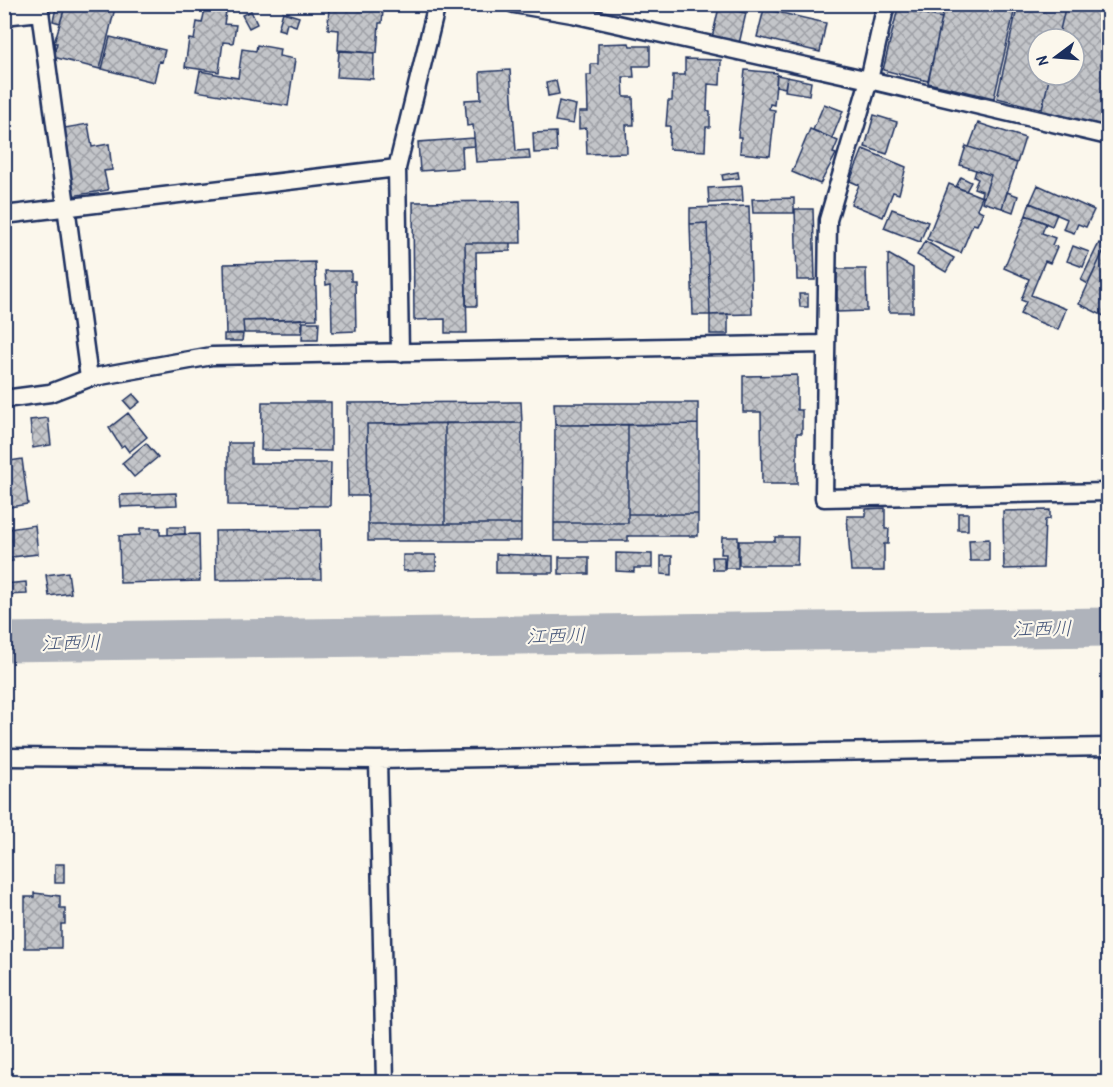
<svg xmlns="http://www.w3.org/2000/svg" width="1113" height="1087" font-family="'Patrick Hand','Klee One',sans-serif">
	<defs>
		<pattern id="building-cross-hatch" width="8" height="8" patternUnits="userSpaceOnUse" patternTransform="scale(1.5)"><rect width="8" height="8" fill="#c3c5c9"/><path d="M0 0l8 8M0 8l8-8" fill="none" stroke="#9ea0a6"/></pattern>
	</defs>
	<rect width="100%" height="100%" fill="#fbf7ec"/>
	<filter id="ink" filterUnits="userSpaceOnUse"><feTurbulence type="fractalNoise" baseFrequency=".0167" numOctaves="2"/><feDisplacementMap in="SourceGraphic" scale="12" xChannelSelector="R" yChannelSelector="G"/><feConvolveMatrix kernelMatrix="1 2 1 2 8 2 1 2 1" color-interpolation-filters="sRGB"/></filter>
	<g filter="url(#ink)">
		<g fill="none" stroke-linecap="round" stroke-linejoin="round">
			<path stroke="#afb3bb" stroke-width="39" d="M4,642L1108,627"/>
		</g>
		<path fill="url(#building-cross-hatch)" stroke="#1b2f5e" stroke-width="1.5" d="M66,4H116L100,69L53,57L57,43H54Z
			M329,4L383,10L382,23H379L377,53L338,50L339,30L328,29Z
			M898,4H945L942,18L898,8Z
			M945,4H1016L994,98L928,83Z
			M1018,4H1066L1058,39H1038V75H1050L1042,109L997,98Z
			M1066,4H1108V128L1041,113L1050,75H1074V39H1058Z
			M719,7L746,13L739,44L712,38Z
			M56,8L64,10L60,23L53,21Z
			M898,8L942,18L928,81L883,70Z
			M205,9L226,12L224,24L236,25L233,43L223,42L219,72L185,67L189,39L194,40L197,22L202,23Z
			M764,9L826,23L820,52L757,37Z
			M251,11L257,24L249,28L242,15Z
			M283,12L299,17L296,26L287,23L285,31L278,29Z
			M110,37L165,50L162,62L159,61L154,82L102,69Z
			M629,43L630,46H650V66H633L634,77H623L624,97H633L634,125H626L627,153L587,154L586,128L579,129V112H588L587,75H591V64H598V44Z
			M257,45L280,49L279,56L295,59L288,106L196,91L200,71L238,78L242,49L256,51Z
			M339,51L374,53L373,79L337,77Z
			M685,59L721,60L720,85L708,84L707,111L710,112V127H706L705,151L669,149L670,126H666L668,101H672L673,75H685Z
			M510,70L516,151L529,150L530,159L476,162L473,125L467,126L465,100L481,99L480,72Z
			M745,70L777,73L774,105L770,104L769,109L775,110L770,156L740,153L741,137H738Z
			M777,75L787,77L785,88L776,86Z
			M787,77L811,82L809,95L785,91Z
			M556,81L559,94L548,96L546,83Z
			M559,101L576,105L573,124L555,121Z
			M824,104L843,111L832,138L813,130Z
			M874,115L897,122L887,154L865,147Z
			M978,123L1025,138L1017,163L969,147Z
			M88,124L92,147L109,144L112,170L104,171L108,190L72,196L64,128Z
			M810,129L838,141L833,153L836,154L820,184L792,172Z
			M556,132L557,152L534,153L533,133Z
			M474,138L475,146L462,147L463,168L420,171L418,142Z
			M966,146L1017,163L1002,208L982,202L991,175L960,165Z
			M863,149L906,167L899,194L893,192L883,217L851,204L859,185L850,181Z
			M976,170L991,175L984,197L981,196L982,191L974,188L978,179L974,177Z
			M738,172L739,178L723,180L722,175Z
			M961,177L971,182L966,191L956,187Z
			M949,184L982,197L977,209L983,212L977,225L973,224L961,253L927,239Z
			M1038,185L1094,210L1086,227L1078,224L1074,233L1063,229L1067,219L1030,203Z
			M742,186L743,201L709,203L708,188Z
			M1007,192L1018,196L1013,212L1002,208Z
			M794,198V213H753L752,199Z
			M520,201L521,243H465L467,333H445V319L414,320L413,202Z
			M1030,203L1057,214L1052,226L1026,215Z
			M749,206L752,314L710,315L707,223L690,224V208Z
			M795,209H813L815,280H797Z
			M892,209L928,222L920,242L884,228Z
			M1026,215L1046,223L1042,233L1055,238L1052,245L1057,247L1050,263L1045,261L1031,295L1066,309L1058,330L1020,314L1026,302L1021,300L1029,279L1004,268Z
			M707,223L710,315H693L690,224Z
			M925,241L954,258L946,272L917,255Z
			M465,243H510V251L476,252L477,306H466Z
			M1099,243L1107,246L1108,244V255L1103,252L1088,284L1081,280Z
			M1073,246L1089,252L1083,267L1067,261Z
			M1103,252L1108,255V318L1079,304Z
			M888,254L913,268V312H889Z
			M315,262L317,319L243,321L244,333L226,334L224,264Z
			M837,269H866L867,311L837,312Z
			M325,271H351V281H355L356,331L332,332L331,284L326,285Z
			M799,294H808V307H800Z
			M728,314V334H710V315Z
			M302,319V333H244L243,321Z
			M303,322H319L318,340H302Z
			M224,334H243L242,341H224Z
			M797,375V410H802V433H797V484H762L761,412H743V376Z
			M133,394L140,402L131,409L124,401Z
			M262,402H331V451L261,450Z
			M521,402L522,423L367,424L368,496H348L347,403Z
			M554,403H698V424L555,425Z
			M128,413L147,437L129,452L124,445L121,447L109,428Z
			M48,418L51,445L33,448L30,420Z
			M445,423V524H368L367,424Z
			M445,423H522L521,524H445Z
			M698,424V514H628V425Z
			M555,425H628V523H554Z
			M146,443L158,457L134,477L122,463Z
			M228,443H251V463H331L330,506L228,505Z
			M22,459L28,504L4,508V462Z
			M176,493L177,505L121,507L120,495Z
			M885,508V529H889L888,544H884V571H851L847,516H866V509Z
			M1050,510V519L1045,520L1043,568L1004,569L1003,511Z
			M958,513H968V530H958Z
			M628,514H698V536H628V541H554V523H628Z
			M8,524L9,529L35,525L38,554L12,557L13,561L4,562V525Z
			M368,524H521V541H368Z
			M168,527H185V534L168,535Z
			M140,528H160V535L199,534L200,581L120,583L119,536L140,535Z
			M320,530L321,579L216,580L215,531Z
			M722,537H738V568H725L726,554H721Z
			M775,537H798L797,565H739V541H775Z
			M989,539V561H970L969,540Z
			M616,553L652,554V568H634V572L616,571Z
			M496,554L553,556V573H496Z
			M403,555H436V570L403,571Z
			M661,556H672V575L661,574Z
			M559,557H589V574H559Z
			M712,557H724V570H713Z
			M68,572L71,593L49,596L46,575Z
			M26,582L27,594L4,595V584Z
			M55,864H64V883H55Z
			M34,893L60,896V908H65V924H61V948H25V897H34Z"/>
		<g fill="none" stroke-linecap="round" stroke-linejoin="round">
			<defs>
				<path id="street" d="M39,4L89,378
					M514,4L572,14L869,80L1108,136
					M886,4L869,80L828,220L824,498L1108,492
					M4,16L40,12
					M4,215L397,168
					M400,353L397,168L437,4
					M4,399L50,393L89,378L212,356L825,344
					M4,757L378,760L1108,747
					M378,760L385,1082"/>
			</defs>
			<use href="#street" stroke="#1b2f5e" stroke-width="21"/>
			<use href="#street" stroke="#fbf7ec" stroke-width="16"/>
		</g>
	</g>
	<g text-anchor="middle" dominant-baseline="central" stroke-width="4.5" stroke-linejoin="round" paint-order="stroke">
		<g font-size="20" font-style="italic" fill="#47577a" stroke="#fbf7ec">
			<text transform="translate(1042 628) rotate(-1)">江西川</text>
			<text transform="translate(556 635) rotate(-1)">江西川</text>
			<text transform="translate(71 642) rotate(-1)">江西川</text>
		</g>
	</g>
	<rect width="1113" height="1087" fill="none" stroke="#fbf7ec" stroke-width="24"/>
	<rect x="12" y="12" width="1089" height="1063" fill="none" stroke="#1b2f5e" stroke-width="2" filter="url(#ink)"/>
	<g transform="translate(1056 57) rotate(254)"><circle r="28" fill="#fbf7ec" stroke="#a1a7b3" stroke-width="1.5"/>
	<path d="M0-4.5L10 22L0 15L-10 22Z" fill="#1b2f5e"/>
	<text y="-9" font-size="16" font-weight="bold" text-anchor="middle" fill="#1b2f5e">N</text>
	</g>
</svg>
